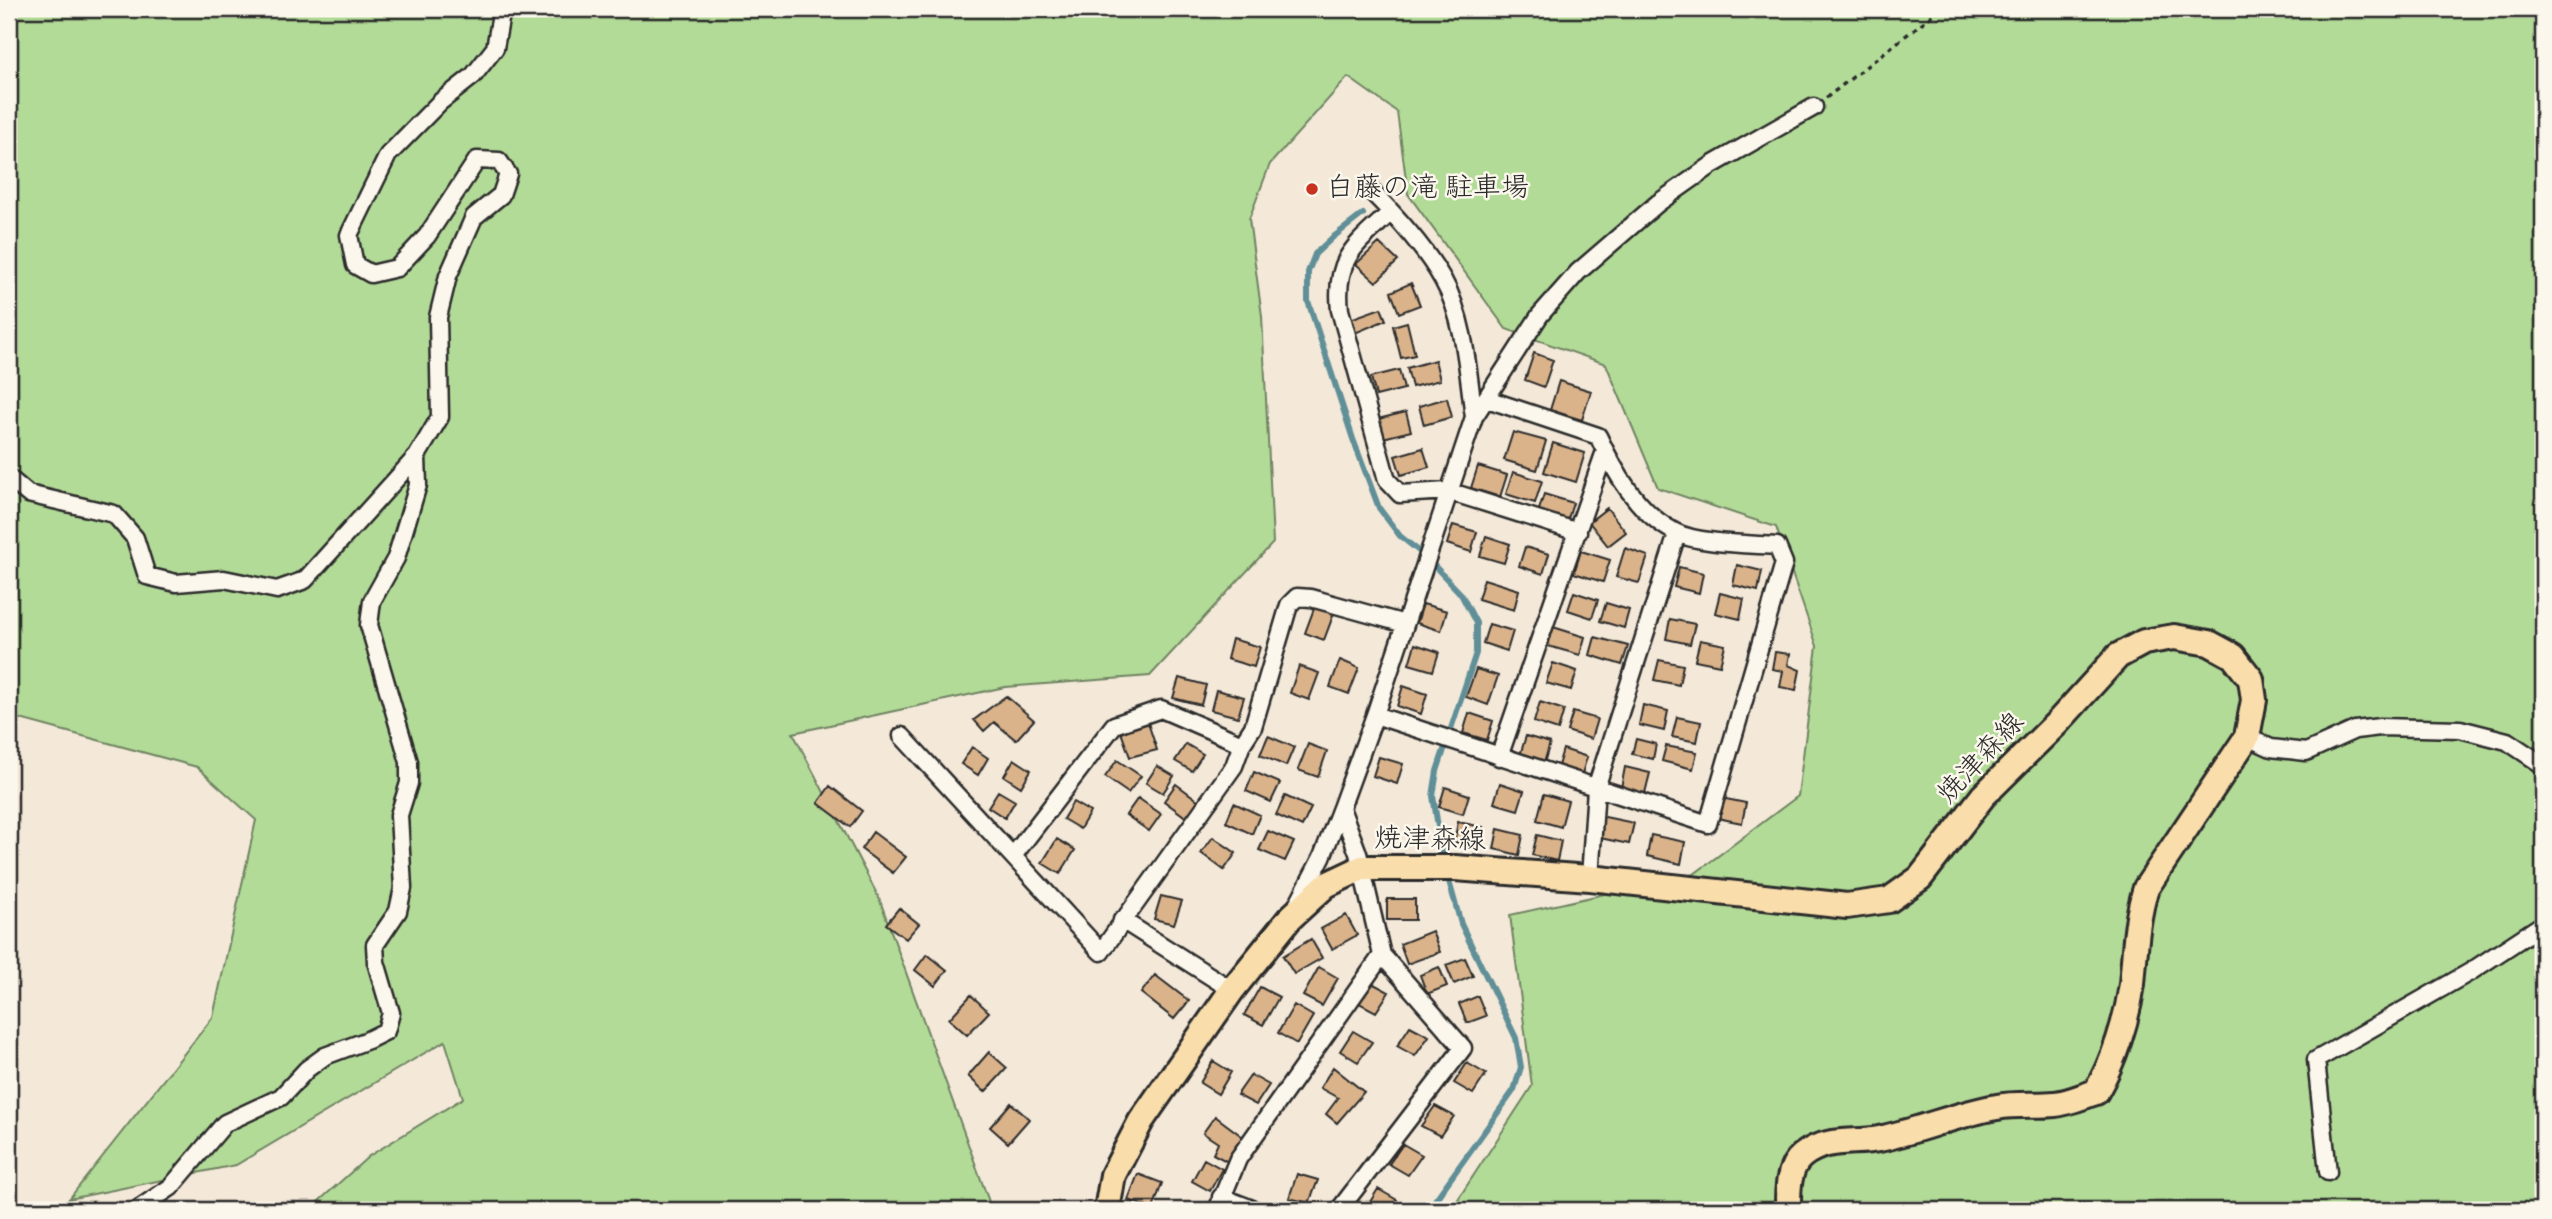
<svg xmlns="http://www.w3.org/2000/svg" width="2552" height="1219" font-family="'Indie Flower','Klee One',sans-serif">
	<rect width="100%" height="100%" fill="#f4e9d9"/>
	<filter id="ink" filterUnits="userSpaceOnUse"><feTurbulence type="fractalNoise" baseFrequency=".0143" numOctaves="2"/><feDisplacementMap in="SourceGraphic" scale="14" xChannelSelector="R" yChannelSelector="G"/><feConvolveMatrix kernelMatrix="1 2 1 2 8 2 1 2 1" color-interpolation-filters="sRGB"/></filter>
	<g filter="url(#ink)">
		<path fill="#b3db98" stroke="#6f8362" stroke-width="2" d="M9,9H2543V1210H1451L1532,1086L1510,915L1694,874L1798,796L1817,646L1776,527L1658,488L1606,364L1506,329L1408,194L1397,112L1348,77L1270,164L1249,219L1262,316L1273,543L1150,676L1005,687L793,733L879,898L992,1210H309L369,1156L463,1098L445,1041L236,1165L69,1199L213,1017L256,820L197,767L9,716Z"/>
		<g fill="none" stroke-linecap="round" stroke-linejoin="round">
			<path stroke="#608f98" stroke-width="6" d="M1363,214L1332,238L1315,254L1308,272V301L1353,439L1379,508L1400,536L1425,556L1461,594L1476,623V653L1437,771L1433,796L1444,863
				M1428,1210L1514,1090L1521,1067L1516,1038L1461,924L1447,874"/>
		</g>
		<path fill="#dab38b" stroke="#2b2b2b" stroke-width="2" d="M1379,243L1398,261L1376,282L1356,264Z
			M1411,283L1420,305L1399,313L1391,292Z
			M1381,308L1386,320L1355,333L1350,319Z
			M1407,322L1415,355L1401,358L1393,326Z
			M1534,353L1553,360L1544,387L1525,380Z
			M1435,360L1440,380L1412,387L1407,368Z
			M1399,370L1404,389L1376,396L1371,377Z
			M1559,381L1591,391L1582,420L1550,410Z
			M1447,398L1452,417L1424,425L1419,406Z
			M1406,412L1411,431L1383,438L1378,419Z
			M1513,432L1546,441L1537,470L1504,460Z
			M1553,443L1585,453L1576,482L1544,472Z
			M1423,448L1429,467L1401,475L1395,456Z
			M1478,466L1507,475L1500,497L1471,488Z
			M1513,472L1542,481L1535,503L1506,494Z
			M1544,494L1573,503L1567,522L1538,513Z
			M1607,508L1626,532L1608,546L1589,522Z
			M1453,525L1477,532L1471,552L1447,544Z
			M1486,536L1510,544L1504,563L1480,556Z
			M1525,547L1549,554L1543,574L1519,566Z
			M1625,548L1648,556L1639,583L1616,577Z
			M1581,551L1610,560L1603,582L1574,573Z
			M1737,565L1762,571L1758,591L1733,585Z
			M1679,567L1703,573L1699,593L1674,587Z
			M1484,579L1519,590L1514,610L1478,599Z
			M1574,592L1598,600L1592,618L1568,610Z
			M1720,593L1744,599L1740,619L1715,613Z
			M1606,603L1629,610L1624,628L1600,621Z
			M1423,604L1447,611L1441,631L1417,623Z
			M1315,606L1334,613L1324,640L1305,633Z
			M1670,619L1695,624L1690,644L1666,639Z
			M1489,624L1513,631L1507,651L1483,643Z
			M1553,627L1585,637L1580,655L1548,646Z
			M1595,637L1628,646L1622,665L1590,655Z
			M1232,639L1260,647L1254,667L1227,659Z
			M1700,640L1725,645L1720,665L1695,660Z
			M1415,644L1439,652L1433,671L1409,664Z
			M1775,652L1790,654L1788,665L1800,670L1796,690L1780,687L1783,671L1772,669Z
			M1340,660L1359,668L1349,694L1330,687Z
			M1659,660L1683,665L1679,685L1654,680Z
			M1553,663L1577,671L1571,690L1546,683Z
			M1299,666L1319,673L1309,700L1290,693Z
			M1476,669L1498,676L1488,705L1466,697Z
			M1179,678L1206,685L1201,705L1173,698Z
			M1403,686L1427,694L1421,714L1397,706Z
			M1216,690L1244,697L1238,717L1211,710Z
			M1006,696L1034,720L1016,740L994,722L984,731L974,720Z
			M1540,702L1564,710L1558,730L1534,722Z
			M1643,705L1668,711L1664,731L1639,725Z
			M1573,712L1597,719L1591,739L1567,731Z
			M1469,713L1493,721L1487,740L1463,733Z
			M1677,717L1701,722L1697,742L1672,737Z
			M1148,723L1157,750L1130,757L1121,732Z
			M1268,736L1294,747L1286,766L1260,755Z
			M1526,736L1550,743L1544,763L1520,755Z
			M1636,739L1656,744L1653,759L1632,754Z
			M1186,744L1203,754L1192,771L1175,761Z
			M1308,744L1327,751L1318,777L1298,770Z
			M1666,746L1697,752L1693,769L1662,761Z
			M972,747L988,758L978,775L961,764Z
			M1563,749L1587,757L1581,777L1557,769Z
			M1379,757L1403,764L1397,784L1373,776Z
			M1014,759L1031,770L1021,787L1004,776Z
			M1117,760L1141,776L1128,793L1105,777Z
			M1157,766L1174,776L1163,793L1146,783Z
			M1625,767L1650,773L1645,793L1621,788Z
			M1254,772L1280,783L1271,802L1246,791Z
			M1500,783L1524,791L1518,810L1494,803Z
			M1176,784L1199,801L1187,818L1164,801Z
			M830,786L862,811L850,827L818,803Z
			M1445,787L1469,795L1463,814L1439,807Z
			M998,791L1015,801L1005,818L988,807Z
			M1544,794L1568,801L1561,827L1537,820Z
			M1285,796L1311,808L1302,827L1276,815Z
			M1138,798L1161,814L1149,831L1126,815Z
			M1721,798L1746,803L1742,823L1717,818Z
			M1073,802L1090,812L1080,829L1063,819Z
			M1234,803L1260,815L1252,834L1226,822Z
			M1600,816L1634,823L1629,844L1595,837Z
			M1458,822L1483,827L1478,847L1454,842Z
			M1498,829L1523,835L1519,855L1494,849Z
			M1268,831L1294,842L1285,861L1259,850Z
			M873,832L906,857L893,873L861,849Z
			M1537,835L1561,841L1557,861L1532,855Z
			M1651,835L1685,842L1681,864L1647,856Z
			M1213,837L1236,853L1224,870L1201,853Z
			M1057,839L1075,850L1060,874L1042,863Z
			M1161,896L1182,901L1174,924L1154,919Z
			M1387,899H1415V920H1387Z
			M899,908L919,924L906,939L886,924Z
			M1346,915L1357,935L1332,949L1321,929Z
			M1432,931L1440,952L1407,964L1400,944Z
			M1311,939L1322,958L1294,974L1283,956Z
			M927,954L947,970L935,986L915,970Z
			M1465,958L1473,976L1454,984L1446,965Z
			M1319,967L1338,978L1322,1006L1303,996Z
			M1439,967L1447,986L1427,994L1420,975Z
			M1155,975L1189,1001L1174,1019L1141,993Z
			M1370,982L1389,992L1376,1012L1357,1002Z
			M1260,987L1279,997L1263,1025L1244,1015Z
			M971,995L989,1012L967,1035L949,1019Z
			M1478,996L1486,1016L1467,1023L1459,1004Z
			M1294,1005L1313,1016L1297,1044L1278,1033Z
			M1410,1026L1429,1036L1415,1056L1397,1046Z
			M1353,1031L1372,1042L1358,1062L1340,1051Z
			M989,1052L1007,1068L985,1092L968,1076Z
			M1213,1061L1231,1072L1218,1094L1200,1083Z
			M1467,1063L1486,1074L1473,1094L1454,1083Z
			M1333,1067L1364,1092L1337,1123L1326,1114L1338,1098L1320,1088Z
			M1251,1075L1269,1085L1256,1105L1237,1095Z
			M1011,1103L1029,1119L1008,1143L990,1127Z
			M1435,1106L1454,1116L1440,1136L1421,1126Z
			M1215,1116L1243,1137L1228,1162L1213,1154L1218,1143L1203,1133Z
			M1403,1144L1422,1155L1408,1175L1389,1164Z
			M1204,1159L1222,1169L1210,1191L1192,1181Z
			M1138,1174L1162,1183L1153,1209L1128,1200Z
			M1297,1174L1318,1180L1309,1203L1289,1198Z
			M1378,1189L1397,1200L1390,1210H1365Z"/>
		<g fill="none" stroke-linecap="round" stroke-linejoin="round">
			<defs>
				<path id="street" d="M1372,192C1398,218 1425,248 1443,280C1465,319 1468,374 1474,417
					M1391,212C1356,245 1334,257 1340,310L1387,480L1400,494L1448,491L1578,532
					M9,478L28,494L114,514L135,538L147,576L176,583L224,579L277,590L305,580L417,456L440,417L438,317L448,276L474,217L501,195L508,174L499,161L477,160L427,236L397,268L371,274L355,265L349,235L388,155L440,102L473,76L495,48L502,9
					M1375,715L1708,824L1784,563L1777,546C1751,544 1697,544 1675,532C1638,513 1615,473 1598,436L1487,399
					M902,736L1101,952L1234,766L1242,744L1253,727L1289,605L1297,597L1311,598L1405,624
					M2247,737L2271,748L2306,752L2355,730L2380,727L2460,729L2507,741L2540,763L2543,768
					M1499,757L1605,451
					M1013,856L1114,725L1161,709L1242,744
					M1590,878L1596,788L1677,534
					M1298,903L1322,857L1341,808
					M1122,920L1232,990
					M2328,1172L2316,1060L2470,972L2543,924
					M1221,1197L1255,1210
					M137,1210L171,1187L225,1123L281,1097L307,1069L325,1056L368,1040L386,1031L391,1013L376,962L375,945L398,911L403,888L399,815L409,783V762L369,625L372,601L396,558L418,485L417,456
					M1217,1210L1238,1159L1382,955
					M1339,1210L1463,1048L1382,955L1358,853L1341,808L1375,715L1474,417L1540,315L1578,272L1658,203L1712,165L1814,107"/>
				<path id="primary" d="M1107,1210L1113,1175L1141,1121L1232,990L1290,918L1326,885L1362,868H1455L1590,878L1847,906L1889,900L1920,878L1983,796L2057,723L2118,656L2144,642L2174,637L2209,643L2233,656L2251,679L2254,700L2247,737L2146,888C2136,919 2135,952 2132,984C2127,1020 2114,1061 2096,1092C2083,1096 2068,1103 2055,1104C2036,1106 2016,1103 1997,1107C1956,1114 1919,1131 1879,1139C1852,1144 1825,1137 1802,1156C1787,1168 1788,1193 1788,1210"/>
			</defs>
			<use href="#street" stroke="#2b2b2b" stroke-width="21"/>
			<use href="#primary" stroke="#2b2b2b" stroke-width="30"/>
			<path stroke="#2b2b2b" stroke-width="3.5" stroke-dasharray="5 5" stroke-linecap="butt" d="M1826,98L1940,9"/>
			<use href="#street" stroke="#fbf7ec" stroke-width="16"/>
			<use href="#primary" stroke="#f9ddab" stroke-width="24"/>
		</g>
	</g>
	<circle fill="#c8321e" stroke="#fbf7ec" stroke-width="2.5" cx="1312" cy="189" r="7"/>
	<g text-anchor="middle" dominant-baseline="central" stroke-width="5" stroke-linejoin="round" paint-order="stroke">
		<g font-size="28" fill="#2b2b2b" stroke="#fbf7ec" text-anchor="start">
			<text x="1326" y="189">白藤の滝 駐車場</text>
		</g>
		<g font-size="28" fill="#2b2b2b" stroke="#fbf7ec">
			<text transform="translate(1982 759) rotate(-47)">焼津森線</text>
			<text transform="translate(1430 841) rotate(1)">焼津森線</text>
		</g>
	</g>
	<rect width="2552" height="1219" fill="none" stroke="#fbf7ec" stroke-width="35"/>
	<rect x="18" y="18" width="2517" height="1184" fill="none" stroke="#2b2b2b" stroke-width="2.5" filter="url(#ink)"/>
</svg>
